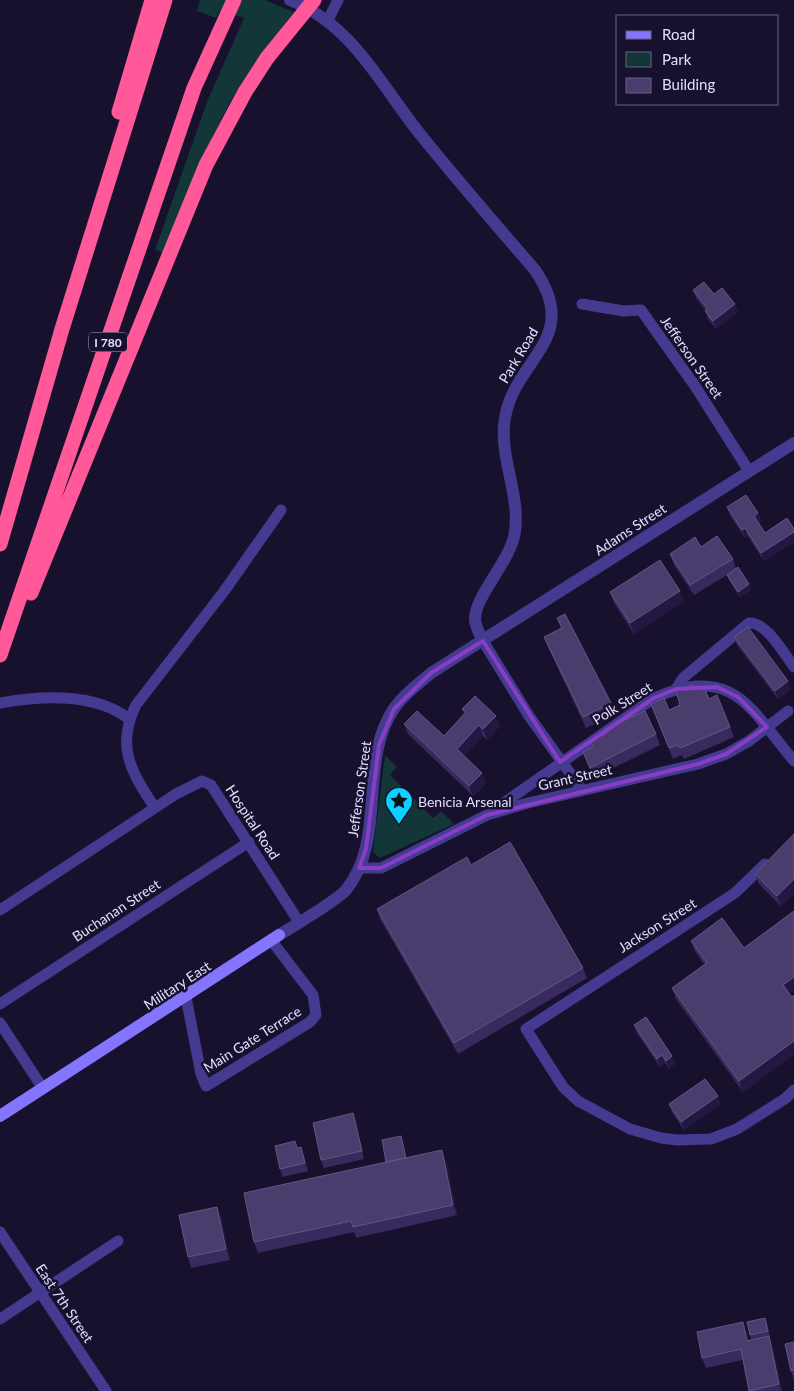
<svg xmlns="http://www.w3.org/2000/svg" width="794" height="1391" font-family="Lato,sans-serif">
	<rect width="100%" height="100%" fill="#18112e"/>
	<path fill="#133638" d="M200,0H265L294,12C272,40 250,68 232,99C204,148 186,202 164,253L155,250L207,102L244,18L220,10L216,18L197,11Z
		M385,755L397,767L390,775L433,818L441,811L454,824L380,858L373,852Z"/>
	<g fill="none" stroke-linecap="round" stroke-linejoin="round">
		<path stroke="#443a8f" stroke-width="11" d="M328,20L338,0
			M582,304L624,311L641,310L695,386L749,471
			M483,641L529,716L582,790
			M676,689L683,678L749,623C766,621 785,655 794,667
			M0,703C42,696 94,692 129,719
			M155,808C132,773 115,747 136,705L225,590L281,510
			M495,809L654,698C733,664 749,707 794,761
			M765,864L735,893L526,1029L563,1087L578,1101L630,1129L661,1138L677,1140L711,1139L737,1129L786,1098L794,1090
			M359,868H381L487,815L528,803L698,764L726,754L749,741
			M0,910L176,794L202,781L211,785L299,922
			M186,997L201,1074L206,1086L310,1022L316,1015L313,995L271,940
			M0,1004L249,842
			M0,1023L42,1087
			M0,1232L106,1391
			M0,1319L118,1241"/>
		<path stroke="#443a8f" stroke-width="12" d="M290,0C353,25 380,84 420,134C457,180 496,225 535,270C584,342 510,359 504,425C501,460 520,496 515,531C512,560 474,596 475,620C476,628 480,635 483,641
			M279,935C295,925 335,902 346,890C388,838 357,761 395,707C405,693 418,684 431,673L794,443"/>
		<path stroke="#8475ff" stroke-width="12" d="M0,1116L279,935"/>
		<path stroke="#ff599a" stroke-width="15" d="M119,112L152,0
			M0,544L62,329L165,0
			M31,593L206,165L245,92L267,58
			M0,655L194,88L234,0"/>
		<path stroke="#443a8f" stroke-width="11" d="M749,741L788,711"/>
		<path stroke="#ff599a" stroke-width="15" d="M267,58L314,0"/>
	</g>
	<path fill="#382a5c" d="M693,290L714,294L738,312L716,329L708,319L706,311L696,298Z
		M727,507L758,513L761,521L758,523L765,533L794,529V542L764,561L748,536L745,538L730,515Z
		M701,547L733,559L736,569L751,590L740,597L729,580L727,575L694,595L674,565L670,554Z
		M610,592L684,601L634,634L614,603Z
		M557,618L611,703L615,714L586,728L548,647L544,637L561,628Z
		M734,637L791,689L778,699L737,645Z
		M697,690L709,699L730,727L734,737L684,759L682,755L673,759L651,704L669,710L680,705Z
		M462,709L500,726L487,740L483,736L464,756L482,773L486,783L473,796L408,734L404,724L444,736L464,714Z
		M656,734L660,745L593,778L583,752L592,748L590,741Z
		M794,834V893L781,906L759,884L755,874Z
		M471,865L583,968L587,978L458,1054L380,919L377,909Z
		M794,911V990L789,993L792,997L794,995V1054L743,1092L676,999L672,988L704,964L695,951L691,941L744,948Z
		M634,1025L675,1064L669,1069L665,1063L660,1067L637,1033Z
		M669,1104H721L684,1130L672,1112Z
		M353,1113L356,1122L364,1159L324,1168L321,1160Z
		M403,1142L406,1157L446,1160L457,1215L356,1238L354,1232L258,1253L254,1242L386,1162Z
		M298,1148L304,1155L308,1171L283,1177L280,1169Z
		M217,1207L221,1217L230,1260L191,1268L188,1257Z
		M765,1318L770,1336H769L772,1346L782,1391H749L743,1360L706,1368L702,1358L747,1332L749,1340H751L750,1335Z
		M794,1342V1381L791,1371Z"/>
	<path fill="#231842" d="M735,304L738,312L716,329L713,321Z
		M758,513L761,521L757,524L754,516Z
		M745,528L748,536L745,538L742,530Z
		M794,532V542L764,561L761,553Z
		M749,584L751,590L740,597L738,592Z
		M680,591L684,601L634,634L630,623Z
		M788,681L791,689L778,699L775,691Z
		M496,716L500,726L487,740L483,729Z
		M479,725L483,736L461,759L457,749Z
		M482,773L486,783L473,796L469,786Z
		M794,879V893L781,906L777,896Z
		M794,977V990L787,995L783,985Z
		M794,1041V1054L743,1092L739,1081Z
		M662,1055L665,1063L660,1067L657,1059Z
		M672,1056L675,1064L669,1069L666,1061Z
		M718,1096L721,1104L684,1130L681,1122Z
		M353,1113L356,1122L364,1159L362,1151Z
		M401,1136L403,1142L408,1166L406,1161Z
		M301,1147L304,1155L308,1171L305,1163Z
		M442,1150L446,1160L457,1215L453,1205Z
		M217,1207L221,1217L230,1260L226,1249Z
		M743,1322L747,1332L751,1351L747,1341Z
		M769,1336L772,1346L782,1391L779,1384Z"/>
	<path fill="#4a3d6e" stroke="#625684" d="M704,282L714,294L722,288L735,304L713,321L705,311L708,309L693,290Z
		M746,495L758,513L754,516L765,533L787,518L794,529V532L761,553L745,528L742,530L727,507Z
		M717,536L733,559L690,585L670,554L695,537L701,547Z
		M660,560L680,591L630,623L610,592Z
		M738,567L749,584L738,592L727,575Z
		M565,614L611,703L583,717L544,637L562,628L557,618Z
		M748,627L788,681L775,691L734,637Z
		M692,685L697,690L704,687L709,699L717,695L730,727L680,748L678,745L669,748L651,704L664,698L669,710L680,705L676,691Z
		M475,696L496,716L483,729L479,725L457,749L482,773L469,786L404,724L417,711L444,736L466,712L462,709Z
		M645,711L656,734L590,768L583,752L593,747L590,741L607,733L605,729Z
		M794,834V879L777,896L755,874Z
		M510,842L583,968L454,1043L377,909L467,857L471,865Z
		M794,911V977L783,985L792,997L794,995V1041L739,1081L672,988L707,963L691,941L722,918L744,948Z
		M646,1017L672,1056L666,1061L662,1055L657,1059L634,1025Z
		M705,1079L718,1096L681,1122L669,1104Z
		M353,1113L362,1151L321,1160L313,1123Z
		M401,1136L406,1158L386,1162L382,1140Z
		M295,1141L297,1148L301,1147L305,1163L280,1169L275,1146Z
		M442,1150L453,1205L353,1227L351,1221L254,1242L244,1193Z
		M217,1207L226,1249L188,1257L179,1215Z
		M765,1318L768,1331L750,1335L747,1322Z
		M743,1322L747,1341L769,1336L779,1384L749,1391L741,1349L702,1358L697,1332Z
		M794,1342V1370L791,1371L785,1344Z"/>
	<path fill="none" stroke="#863ec5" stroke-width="4" stroke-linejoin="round" d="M483,641L560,762L654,698L676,689L717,687L738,697L767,727L726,754L698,764L487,815L381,868H359L366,849L379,745L394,709L431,673Z"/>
	<defs>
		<symbol id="sight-pin" viewBox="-11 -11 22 30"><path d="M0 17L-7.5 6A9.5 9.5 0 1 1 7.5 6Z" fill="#0ad1ff" stroke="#18112e"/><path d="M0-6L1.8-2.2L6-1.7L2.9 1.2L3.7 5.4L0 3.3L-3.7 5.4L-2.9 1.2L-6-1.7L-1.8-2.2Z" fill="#111"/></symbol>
	</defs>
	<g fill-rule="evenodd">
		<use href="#sight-pin" x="383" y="785" width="32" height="43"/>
	</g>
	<g text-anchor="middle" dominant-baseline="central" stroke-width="5" stroke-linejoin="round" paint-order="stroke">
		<rect fill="#18112e" stroke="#a7a0c0" stroke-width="1" x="89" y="332.5" width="38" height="19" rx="4"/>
		<g font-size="12" font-weight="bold" fill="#e4deff">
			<text x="108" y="342">I 780</text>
		</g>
		<g font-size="14" fill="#e4deff" stroke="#18112e">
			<text transform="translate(518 355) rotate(-59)">Park Road</text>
			<text transform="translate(692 357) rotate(55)">Jefferson Street</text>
			<text transform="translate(630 529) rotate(-33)">Adams Street</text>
			<text transform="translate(622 703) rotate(-32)">Polk Street</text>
			<text transform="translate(575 777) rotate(-13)">Grant Street</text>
			<text transform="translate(359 789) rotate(-82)">Jefferson Street</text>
			<text transform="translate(253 822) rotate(57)">Hospital Road</text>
			<text transform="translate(116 910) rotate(-33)">Buchanan Street</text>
			<text transform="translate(657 925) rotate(-32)">Jackson Street</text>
			<text transform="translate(177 985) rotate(-33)">Military East</text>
			<text transform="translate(252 1039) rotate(-32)">Main Gate Terrace</text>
			<text transform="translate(65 1303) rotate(56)">East 7th Street</text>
		</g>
		<g font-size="14" fill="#e4deff" stroke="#18112e" text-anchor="start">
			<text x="418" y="801">Benicia Arsenal</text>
		</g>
	</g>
	<rect x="616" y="15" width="162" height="90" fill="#18112e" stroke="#6a6382"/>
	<rect x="626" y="31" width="25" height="8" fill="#8475ff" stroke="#6a6382"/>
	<text x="662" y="40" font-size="15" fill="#e4deff">Road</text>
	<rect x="626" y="52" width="25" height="15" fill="#133638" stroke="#6a6382"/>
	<text x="662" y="65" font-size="15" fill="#e4deff">Park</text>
	<rect x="626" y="78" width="25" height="15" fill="#4a3d6e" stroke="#6a6382"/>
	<text x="662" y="90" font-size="15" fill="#e4deff">Building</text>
</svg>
